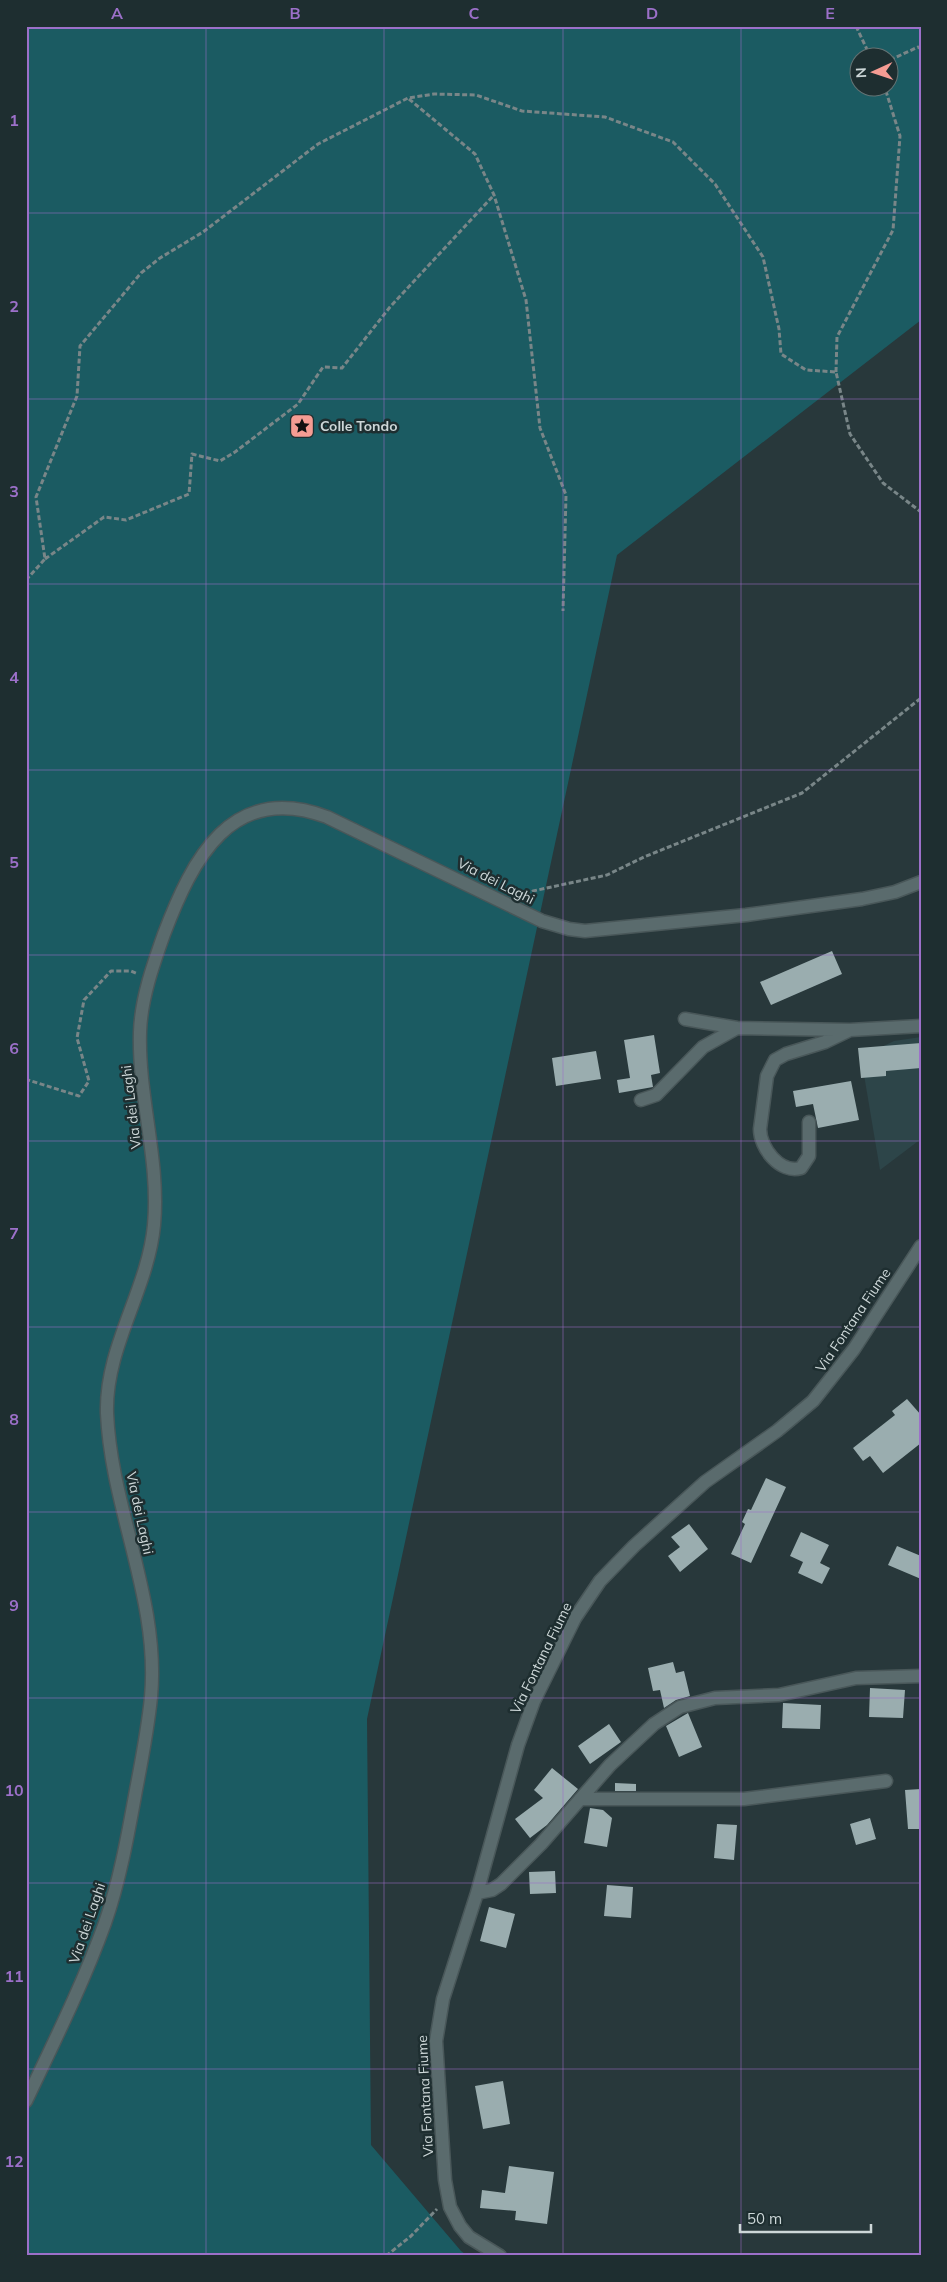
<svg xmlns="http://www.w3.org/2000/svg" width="947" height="2282" font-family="Mulish,sans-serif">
	<rect width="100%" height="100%" fill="#28383b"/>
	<path fill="#2d4549" d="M921,1037V1139L880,1170L861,1057L894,1041Z"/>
	<path fill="#1b5b62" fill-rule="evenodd" d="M26,26H921V320L617,555L367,1719L371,2145L461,2251L468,2256H26ZM860,58H890V88H860Z"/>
	<path fill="#9aadaf" d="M832,951L842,974L771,1005L760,982Z
		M654,1035L660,1073L651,1075L653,1087L619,1093L617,1080L630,1078L624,1040Z
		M921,1043V1068L886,1071V1076L861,1078L858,1048Z
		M596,1051L601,1079L556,1086L552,1058Z
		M851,1081L859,1120L818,1128L813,1104L796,1107L793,1091Z
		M907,1399L921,1415V1443L883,1473L870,1456L863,1461L853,1448L895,1415L892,1411Z
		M766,1478L786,1487L751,1563L731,1554L745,1524L742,1522L748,1509L751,1510Z
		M689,1524L708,1549L680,1572L668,1556L680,1547L671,1537Z
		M801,1532L829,1545L820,1563L830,1568L822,1584L798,1573L803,1562L790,1556Z
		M897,1546L921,1556V1579L888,1565Z
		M673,1662L676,1673L684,1671L690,1696L676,1700L664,1708L660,1690L653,1691L648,1668Z
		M870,1688L905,1690L903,1718L869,1717Z
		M783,1703L821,1705L820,1729L782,1728Z
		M688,1713L702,1747L679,1757L666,1726Z
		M609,1724L621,1742L590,1764L578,1746Z
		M552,1768L578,1789L547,1825L530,1838L515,1819L543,1798L534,1790Z
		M615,1783L636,1784V1791H615Z
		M921,1789V1829H908L905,1790Z
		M590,1808L603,1810L612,1818L607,1847L584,1843Z
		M870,1818L876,1839L856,1845L850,1824Z
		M717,1824L737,1825L734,1860L714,1858Z
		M555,1871L556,1893L530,1894L529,1872Z
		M607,1885L633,1887L631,1918L604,1916Z
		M489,1907L515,1914L506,1948L480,1941Z
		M503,2081L510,2124L483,2129L475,2086Z
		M509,2166L554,2172L547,2224L515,2220L516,2211L480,2208L482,2190L505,2193Z"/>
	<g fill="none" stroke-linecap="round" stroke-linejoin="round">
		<defs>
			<path id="minor" d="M685,1019L737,1028L850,1030L921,1026
				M641,1100L656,1095L703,1047L737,1028
				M809,1122V1156L801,1168C780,1174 760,1148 760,1129L767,1076L775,1060L786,1054L825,1042L850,1030
				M580,1799H744L886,1781
				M477,1893L492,1890L501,1884L541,1844L610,1765L654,1724L680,1707L715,1698L779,1695L856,1678L921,1676
				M500,2256L469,2237L460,2226L450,2207L445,2180L436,2041L443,1999L477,1893L518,1745L534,1701L575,1618L600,1581L634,1546L705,1482L777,1431L813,1401L854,1349L921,1246"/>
			<path id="secondary" d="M26,2101C54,2042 83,1984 105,1923C120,1880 128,1834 136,1790C142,1759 148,1728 151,1697C160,1600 111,1509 107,1413C105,1347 148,1290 154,1225C160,1160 138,1097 140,1032C141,999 153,965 164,934C192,860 231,781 327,817L542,921L569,929L585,931L746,915L862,899L895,892L921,882"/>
		</defs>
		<use href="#minor" stroke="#495759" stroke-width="15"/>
		<use href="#secondary" stroke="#495759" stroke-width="15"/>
		<path stroke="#798688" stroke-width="3" stroke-dasharray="5 2.5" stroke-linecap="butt" d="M856,26L871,58
			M890,60L918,47L921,49
			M409,99L475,154L494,195L526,300L540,428L566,495L563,611
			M836,372L837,337L893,230L900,136L885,88
			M45,559L104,517L126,520L189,494L192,454L220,461L235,452L298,404L323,367L342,368L390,307L494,195
			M26,580L45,559L36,497L77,396L80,346L141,273L160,258L203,232L318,144L408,98L434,94L476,95L522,111L605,117L673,142L715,184L763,257L779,329L781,354L806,370L836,372L850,434L883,483L921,512
			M527,897L533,891L607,875L644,857L802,793L921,698
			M26,1082L28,1080L79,1096L89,1081L77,1038L84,1000L111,971H131L138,974
			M386,2256L411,2236L437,2209"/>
		<use href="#minor" stroke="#5a6b6d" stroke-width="12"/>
		<use href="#secondary" stroke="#5a6b6d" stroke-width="12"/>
	</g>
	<path fill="none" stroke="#9c70c9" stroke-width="1" stroke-opacity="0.55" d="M206,26V2256M384,26V2256M563,26V2256M741,26V2256M26,213H921M26,399H921M26,584H921M26,770H921M26,955H921M26,1141H921M26,1327H921M26,1512H921M26,1698H921M26,1883H921M26,2069H921"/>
	<defs>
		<symbol id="sight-square" viewBox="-11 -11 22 22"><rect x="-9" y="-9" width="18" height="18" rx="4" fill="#f59c93" stroke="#1e2e30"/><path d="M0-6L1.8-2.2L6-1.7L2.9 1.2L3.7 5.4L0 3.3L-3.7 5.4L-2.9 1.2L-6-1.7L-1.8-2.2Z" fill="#111"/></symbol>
	</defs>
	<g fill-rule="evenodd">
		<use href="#sight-square" x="288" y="412" width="28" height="28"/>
	</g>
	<g text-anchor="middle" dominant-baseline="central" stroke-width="5" stroke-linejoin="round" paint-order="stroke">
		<g font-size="14" font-weight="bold" fill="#cdd7d8" stroke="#1e2e30" text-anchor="start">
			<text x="320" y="426">Colle Tondo</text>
		</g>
		<g font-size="14" fill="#cdd7d8" stroke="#1e2e30">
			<text transform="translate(496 881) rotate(27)">Via dei Laghi</text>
			<text transform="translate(131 1107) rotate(-97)">Via dei Laghi</text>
			<text transform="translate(853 1320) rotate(-56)">Via Fontana Fiume</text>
			<text transform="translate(140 1513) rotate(78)">Via dei Laghi</text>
			<text transform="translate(541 1658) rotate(-64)">Via Fontana Fiume</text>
			<text transform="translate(87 1923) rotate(-71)">Via dei Laghi</text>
			<text transform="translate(425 2096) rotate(-93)">Via Fontana Fiume</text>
		</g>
	</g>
	<rect width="947" height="2282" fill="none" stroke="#1e2e30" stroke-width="55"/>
	<g transform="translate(874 72) rotate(267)"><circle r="24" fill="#1e2e30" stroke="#647273"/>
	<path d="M0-4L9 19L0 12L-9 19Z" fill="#f59c93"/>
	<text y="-8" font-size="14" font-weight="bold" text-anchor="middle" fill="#cdd7d8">N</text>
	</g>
	<path d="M740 2224v8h131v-8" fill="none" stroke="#cdd7d8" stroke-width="2.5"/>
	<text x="747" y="2224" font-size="15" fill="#cdd7d8" stroke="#1e2e30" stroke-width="4" paint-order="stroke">50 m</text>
	<rect x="28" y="28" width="892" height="2226" fill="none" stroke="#9c70c9" stroke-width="2"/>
	<g font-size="16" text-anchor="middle" font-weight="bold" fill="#9c70c9">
		<text x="117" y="19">A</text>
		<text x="295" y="19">B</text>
		<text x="474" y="19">C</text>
		<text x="652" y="19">D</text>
		<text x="830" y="19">E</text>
		<text x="14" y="126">1</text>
		<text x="14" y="312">2</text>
		<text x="14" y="497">3</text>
		<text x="14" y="683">4</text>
		<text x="14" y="868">5</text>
		<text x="14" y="1054">6</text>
		<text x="14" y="1239">7</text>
		<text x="14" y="1425">8</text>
		<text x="14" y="1611">9</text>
		<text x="14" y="1796">10</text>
		<text x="14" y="1982">11</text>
		<text x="14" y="2167">12</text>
	</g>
</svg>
